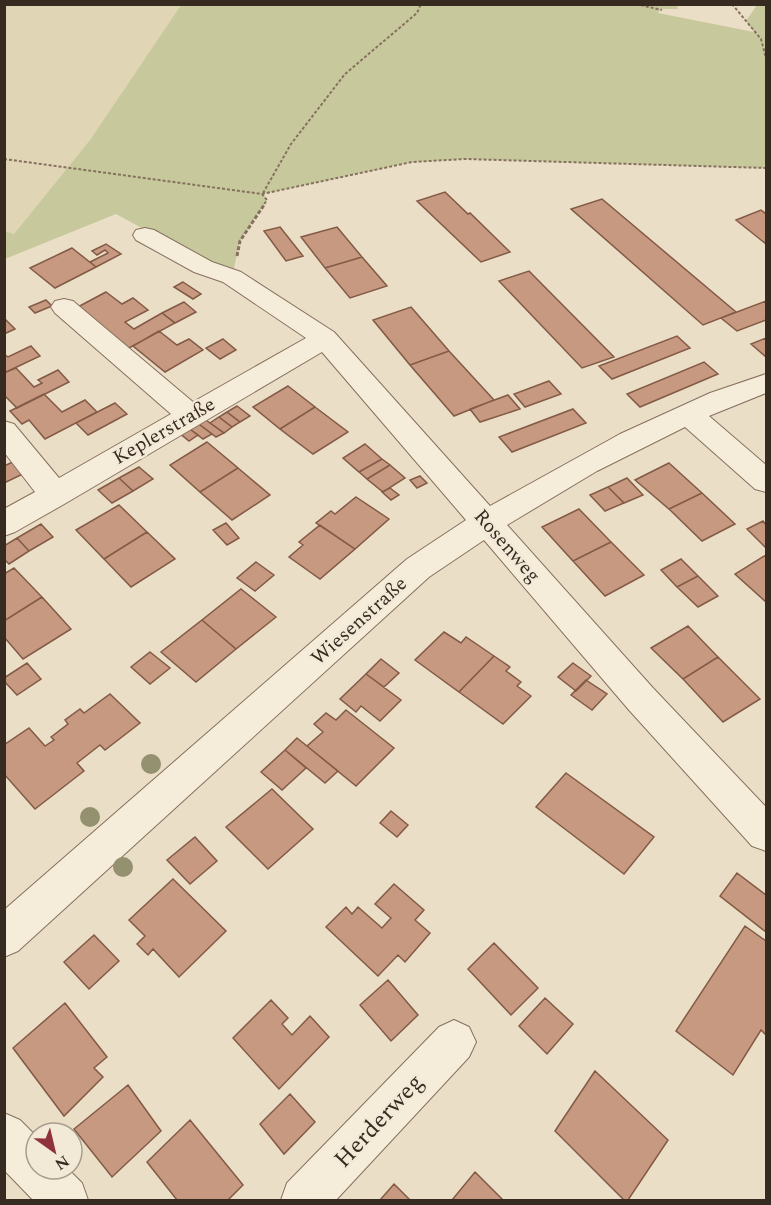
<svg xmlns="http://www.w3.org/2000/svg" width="771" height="1205" font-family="Spectral,serif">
	<rect width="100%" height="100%" fill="#ebdec7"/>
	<path fill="#e0d6b5" d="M4,5H181L90,140L14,234L4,231Z"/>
	<path fill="#c7c99c" d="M677,4L678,9H661L658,13L754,32L746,21L757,5H766V168L465,159L412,162L263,194L267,200L240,241L232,277L116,214L5,259L4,231L14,234L90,140L181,5Z"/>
	<path fill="#c69980" stroke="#835a46" stroke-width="1.5" d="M445,192L468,214L470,213L510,252L481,262L417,201Z
		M602,199L736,312L703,325L571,209Z
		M761,210L766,214V244L736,220Z
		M280,227L303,256L286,261L264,231Z
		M337,227L362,257L325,268L301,237Z
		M106,244L121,254L96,267L90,262L108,253L105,250L97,255L92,251Z
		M72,248L96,267L55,288L30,268Z
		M362,257L387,286L350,298L325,268Z
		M529,271L614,357L582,368L499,281Z
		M183,282L201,294L193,299L174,287Z
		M106,292L122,304L133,298L148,310L125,322L134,329L162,313L175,323L127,349L76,308Z
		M46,300L52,306L35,313L29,307Z
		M766,301V320L737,331L721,318Z
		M184,302L196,312L175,323L162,313Z
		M411,307L449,351L410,365L373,320Z
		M5,319L15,329L4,334V320Z
		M159,331L177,345L189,339L203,350L165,372L133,346Z
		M677,336L690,348L612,379L599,366Z
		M766,338V357L751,344Z
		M223,339L236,350L220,359L206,348Z
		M31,346L40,356L4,373V354L8,357Z
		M449,351L494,400L454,416L410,365Z
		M704,362L718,374L640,407L627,394Z
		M16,368L34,387L42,383L38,380L58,370L69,382L17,408L4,395V373Z
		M549,381L561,394L525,407L514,394Z
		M288,386L315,407L280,429L253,407Z
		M44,394L62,412L85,400L97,412L45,439L29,420L22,424L10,411Z
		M508,395L520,409L480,422L470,409Z
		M115,403L127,414L88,435L76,423Z
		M237,406L250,416L240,422L227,412Z
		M315,407L348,432L313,454L280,429Z
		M573,409L586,423L512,452L499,437Z
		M227,412L240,422L232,427L219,417Z
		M219,417L232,427L224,433L210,423Z
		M206,420L224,433L216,437L199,424Z
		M199,424L212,434L203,439L190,429Z
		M187,427L198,435L189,441L178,432Z
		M207,442L238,468L200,492L170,465Z
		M365,444L382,459L359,472L343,458Z
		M382,459L390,465L367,479L359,472Z
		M15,461L25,473L4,483V466Z
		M669,463L702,493L669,509L635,480Z
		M390,465L405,478L383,492L367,479Z
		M139,467L153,479L133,491L119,478Z
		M238,468L270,495L232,520L200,492Z
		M420,476L427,483L417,488L410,480Z
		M119,478L133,491L112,503L98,490Z
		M627,478L643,495L624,503L608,487Z
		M608,487L624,503L605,511L590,495Z
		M390,488L399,495L391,500L382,492Z
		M702,493L735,524L702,541L669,509Z
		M356,497L389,519L355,549L316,523L331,511L335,514Z
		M119,505L147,532L104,559L76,530Z
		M579,509L611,542L573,561L542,527Z
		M763,521L766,525V548L747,529Z
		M226,523L239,538L227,545L213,530Z
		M41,524L53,537L29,551L17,538Z
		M320,525L355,549L320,579L289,557L303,545L299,542Z
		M147,532L175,559L131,587L104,559Z
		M17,538L29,551L9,564L4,559V546Z
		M611,542L644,575L605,596L573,561Z
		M766,555V602L735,574Z
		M681,559L698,576L677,587L661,570Z
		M256,562L274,575L255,591L237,578Z
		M14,568L42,597L4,621V574Z
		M698,576L718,596L698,607L677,587Z
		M241,589L276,617L236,649L202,620Z
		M42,597L71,629L23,659L4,637V621Z
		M202,620L236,649L196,682L161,652Z
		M688,626L718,657L683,679L651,648Z
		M444,632L461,643L466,637L494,656L459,692L415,660Z
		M150,652L170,668L150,684L131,667Z
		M494,656L510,667L506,671L521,682L517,686L531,696L503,724L459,692Z
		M718,657L760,699L723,722L683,679Z
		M381,659L399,673L384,687L366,674Z
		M27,663L41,679L17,695L4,681V678Z
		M573,663L591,676L576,691L558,677Z
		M366,674L401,700L380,721L361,706L356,712L340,699Z
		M586,680L607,694L592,710L571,695Z
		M110,694L140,723L105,750L100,745L77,763L84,771L35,809L4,774V745L29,728L45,746L54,740L51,737L68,724L65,720L80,709L84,713Z
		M346,710L394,748L356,786L307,746L323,732L314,724L326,713L336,720Z
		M297,738L338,771L325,783L285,750Z
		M285,750L306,768L282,790L261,772Z
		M566,773L654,837L624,874L536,807Z
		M272,789L313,829L268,869L226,827Z
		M391,811L408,825L397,837L380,823Z
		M195,837L217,861L190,884L167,860Z
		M737,873L766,895V932L720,896Z
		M173,879L226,931L179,977L153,949L148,955L137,944L145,936L129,920Z
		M394,884L424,910L415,920L430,933L405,962L398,955L378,976L326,927L346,907L352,914L358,907L382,928L391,918L375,904Z
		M745,926L766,941V1035L761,1030L733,1075L676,1031Z
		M94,935L119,961L89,989L64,962Z
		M494,943L538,988L511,1015L468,969Z
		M388,980L418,1015L391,1041L360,1005Z
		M545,998L573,1024L547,1054L519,1026Z
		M271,1000L288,1018L282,1024L292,1035L310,1016L329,1037L279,1089L233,1038Z
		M65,1003L107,1057L94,1068L103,1077L64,1116L13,1048Z
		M595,1071L668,1140L628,1200H624L555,1131Z
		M128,1085L161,1131L112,1177L74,1129Z
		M290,1094L315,1122L284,1154L260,1124Z
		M190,1120L243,1185L228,1200H177L147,1162Z
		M475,1172L503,1200H452Z
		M394,1184L410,1200H380Z"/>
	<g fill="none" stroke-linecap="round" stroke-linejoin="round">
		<defs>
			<path id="minor" d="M145,228L154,230L212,262L241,272L334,332L490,506L620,434L710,393L766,374V393L709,416L766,465V492L755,489L685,427L597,471L507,525L653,688L766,807V851L752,846L629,710L484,540L429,577L18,951L4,957V910L407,559L466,520L322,352L66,503L15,532L4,536V509L35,492L4,452V421L14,424L59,478L171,414L55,313L51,307L55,301L64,299L73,301L193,402L306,338L223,282L194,272L136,240L133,235L136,230Z
				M454,1020L469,1027L476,1042L469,1057L336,1200H281L287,1183L439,1027Z
				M4,1113L20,1120L36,1136V1169H68L82,1183L88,1200H33L4,1170Z"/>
		</defs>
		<use href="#minor" stroke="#86705e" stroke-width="2"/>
		<path stroke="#86705e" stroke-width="2" stroke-dasharray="3 2" stroke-linecap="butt" d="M636,4L662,10
			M732,4L761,39L766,58
			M4,159L262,194L267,200L263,206
			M263,193L291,144L345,74L417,13L421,4
			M262,194L412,162L465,159L766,168"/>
		<path stroke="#86705e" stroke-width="3" stroke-dasharray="4 2" stroke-linecap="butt" d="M237,256L240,241L264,205"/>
		<use href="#minor" fill="#f6ecda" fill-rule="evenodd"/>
	</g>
	<g fill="#939170">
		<circle cx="151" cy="764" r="10"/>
		<circle cx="90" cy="817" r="10"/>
		<circle cx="123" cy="867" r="10"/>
	</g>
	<g text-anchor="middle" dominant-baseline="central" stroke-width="5" stroke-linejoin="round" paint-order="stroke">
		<g font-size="20" fill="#372a21" stroke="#f3e9d7">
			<text transform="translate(164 431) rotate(-30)">Keplerstraße</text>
			<text transform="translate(507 546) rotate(49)">Rosenweg</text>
			<text transform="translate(359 621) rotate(-42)">Wiesenstraße</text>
		</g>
		<g font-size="24" fill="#372a21" stroke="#f3e9d7">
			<text transform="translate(379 1121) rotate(-47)">Herderweg</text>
		</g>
	</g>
	<rect width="771" height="1205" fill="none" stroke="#372a21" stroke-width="12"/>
	<g transform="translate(54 1151) rotate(146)"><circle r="28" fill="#f3e9d7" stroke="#a89d8e" stroke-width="1.5"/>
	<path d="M0-4.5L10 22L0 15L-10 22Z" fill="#90323a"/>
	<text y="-9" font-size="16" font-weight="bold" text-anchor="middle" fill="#372a21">N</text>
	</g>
</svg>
